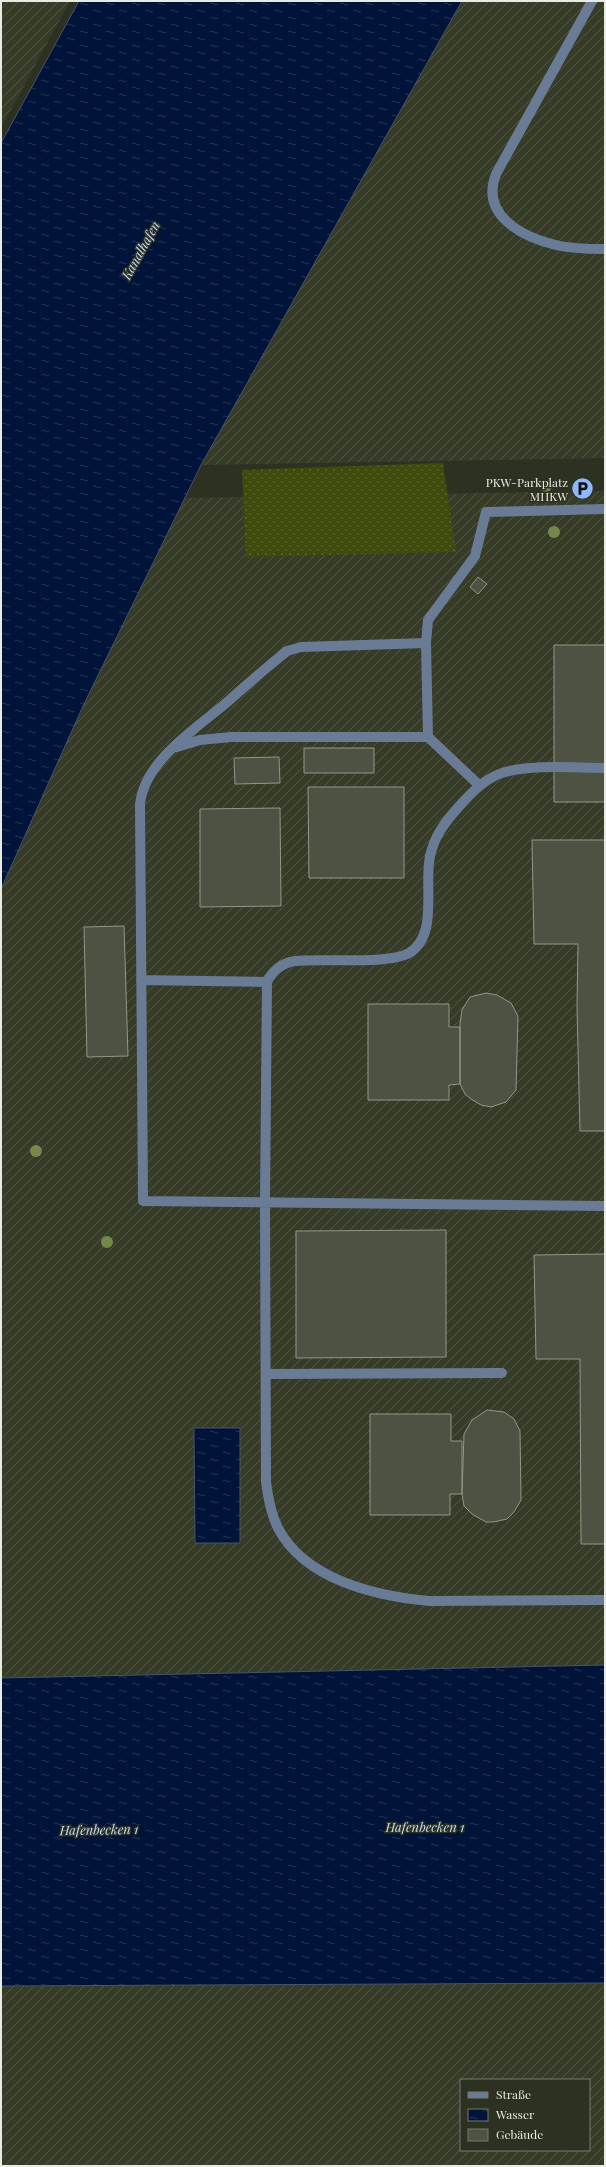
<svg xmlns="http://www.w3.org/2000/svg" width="606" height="2167" font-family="'Playfair Display',serif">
	<defs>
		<pattern id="industrial-furrows" width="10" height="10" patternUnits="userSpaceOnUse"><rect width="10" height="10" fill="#363c27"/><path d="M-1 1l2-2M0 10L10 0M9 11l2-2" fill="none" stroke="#535846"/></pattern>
		<pattern id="grass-dots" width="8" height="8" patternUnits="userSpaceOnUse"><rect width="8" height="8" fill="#3d4c0d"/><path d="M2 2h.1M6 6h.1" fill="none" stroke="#596630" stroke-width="1.8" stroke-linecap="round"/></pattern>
		<pattern id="water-ripples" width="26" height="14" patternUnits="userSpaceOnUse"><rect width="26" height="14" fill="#001338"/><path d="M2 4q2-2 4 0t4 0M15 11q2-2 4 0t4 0" fill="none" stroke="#253654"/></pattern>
	</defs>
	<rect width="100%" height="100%" fill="#2c3122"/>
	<path fill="url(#industrial-furrows)" fill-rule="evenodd" d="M1,1H70L1,128Z
		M462,1H605V458L201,465Z
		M605,491V1665L1,1678V889L83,706L185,498Z
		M605,1983V2166H1V1986ZM461,2080H589V2150H461Z"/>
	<path fill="url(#grass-dots)" d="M443,463L456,552L246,557L242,470Z"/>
	<path fill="url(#water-ripples)" stroke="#46546b" d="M79,1H462L201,465L83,706L1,889V143Z
		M194,1428H240V1543H195Z
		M605,1665V1983L1,1986V1678Z"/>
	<path fill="#4d5242" stroke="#929887" d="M478,577L487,584L478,594L470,587Z
		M554,645H605V802H554Z
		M304,748H374V773H304Z
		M279,757L280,783L235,784L234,758Z
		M308,787H404V878H309Z
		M280,808L281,906L200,907V809Z
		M532,840H605V1131H580L577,1007L578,944H534Z
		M124,926L128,1056L87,1057L84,927Z
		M486,993L497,995L511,1003L518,1016L516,1090L506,1102L491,1107L481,1105L471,1099L465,1094L460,1084V1024L462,1010L470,997Z
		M368,1004H449V1027H460V1084L449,1085V1100H368Z
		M446,1230V1357L296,1358V1231Z
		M605,1254V1544H581L580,1359H536L534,1255Z
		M487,1410L504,1412L514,1419L520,1431L521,1500L514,1512L507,1519L493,1522H486L472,1514L464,1506L462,1494L464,1434L472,1420Z
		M370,1414H451V1441H462V1494H450V1515H370Z"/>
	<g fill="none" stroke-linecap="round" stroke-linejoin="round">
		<path stroke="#6a7b95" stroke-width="10" d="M592,1L496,174C480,215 522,237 556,245C572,249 589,249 605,249
			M605,509L486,512L475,556L428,620L426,643L301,647L287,651C266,668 245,686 225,704C195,729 144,762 140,804L143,1201L605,1206
			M426,643L428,737L479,785
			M177,747L200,740L231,737H428
			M605,768C574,768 535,764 505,772C488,777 476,788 464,801C451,815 437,831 432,849C421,880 441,934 409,953C388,965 322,958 295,961C282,963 273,970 267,982L265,1202L266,1482C268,1498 271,1514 278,1528C305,1580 376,1596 429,1601L605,1600
			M141,980L267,982
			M266,1374L502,1373"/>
	</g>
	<g fill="#75874a">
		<circle cx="546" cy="486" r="6"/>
		<circle cx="554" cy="532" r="6"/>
		<circle cx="36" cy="1151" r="6"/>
		<circle cx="107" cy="1242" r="6"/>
	</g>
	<defs>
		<symbol id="parking-disc" viewBox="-11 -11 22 22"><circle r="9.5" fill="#8db9fc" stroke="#2c3122"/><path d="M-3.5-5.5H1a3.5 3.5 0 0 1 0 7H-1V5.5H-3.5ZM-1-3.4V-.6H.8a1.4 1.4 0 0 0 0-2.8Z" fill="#111"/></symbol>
	</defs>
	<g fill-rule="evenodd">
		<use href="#parking-disc" x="570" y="476" width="25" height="25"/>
	</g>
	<g text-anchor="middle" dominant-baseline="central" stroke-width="3" stroke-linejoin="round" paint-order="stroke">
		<g font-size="12" fill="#e8ebe2" stroke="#2c3122" text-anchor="end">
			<text x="568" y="482">PKW-Parkplatz<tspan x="568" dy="14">MHKW</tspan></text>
		</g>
		<g font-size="13" font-style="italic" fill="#c4dafb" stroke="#2c3122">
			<text transform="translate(140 250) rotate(-61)">Kanalhafen</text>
			<text x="425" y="1826">Hafenbecken 1</text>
			<text transform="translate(99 1829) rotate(-1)">Hafenbecken 1</text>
		</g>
	</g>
	<rect width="606" height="2167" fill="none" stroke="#e8ebe2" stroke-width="4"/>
	<rect x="460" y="2079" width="130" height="72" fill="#2c3122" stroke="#777b6f"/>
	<rect x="468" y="2092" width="20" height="6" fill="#6a7b95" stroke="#777b6f"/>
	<text x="496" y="2099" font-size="12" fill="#e8ebe2">Straße</text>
	<rect x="468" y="2109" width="20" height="12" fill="url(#water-ripples)" stroke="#777b6f"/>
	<text x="496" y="2119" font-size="12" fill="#e8ebe2">Wasser</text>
	<rect x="468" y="2129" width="20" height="12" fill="#4d5242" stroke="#777b6f"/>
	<text x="496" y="2139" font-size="12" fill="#e8ebe2">Gebäude</text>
</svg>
